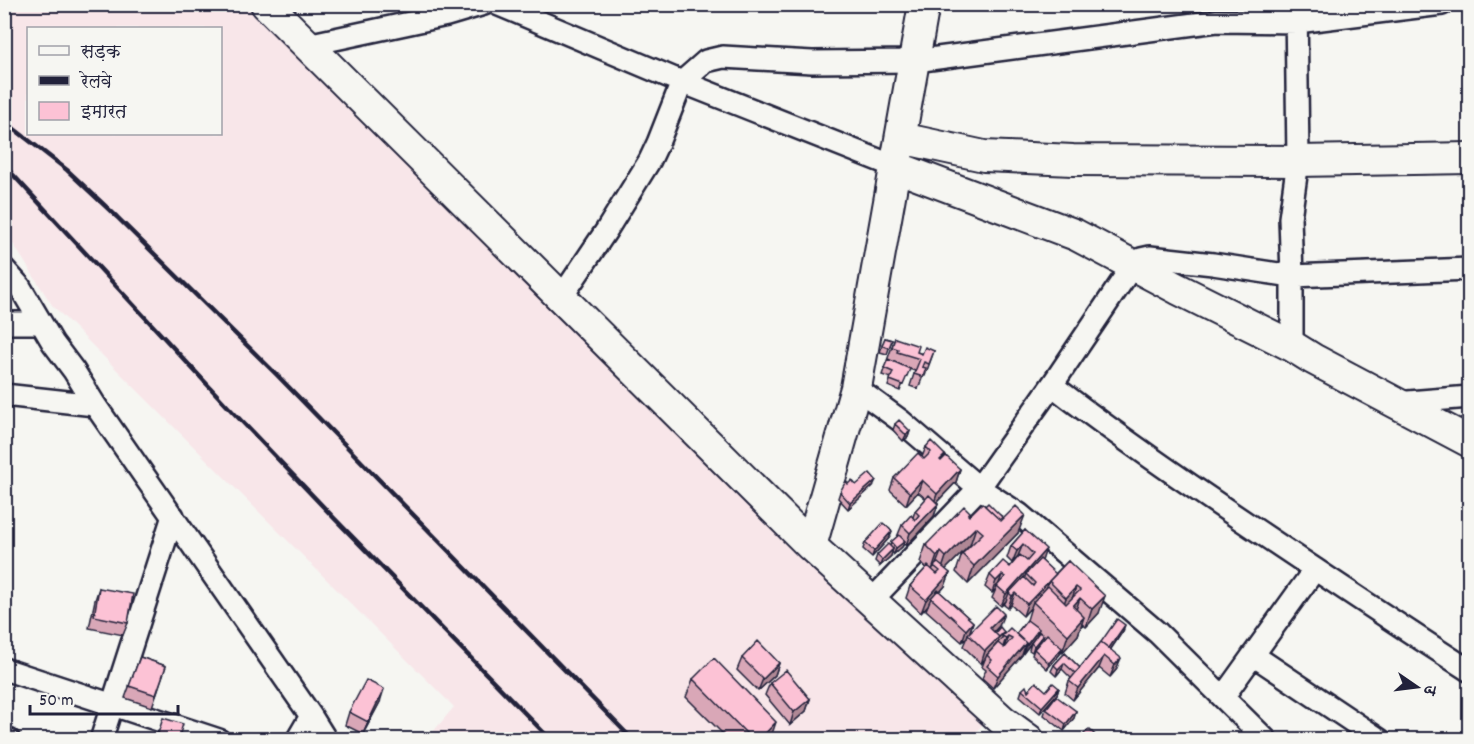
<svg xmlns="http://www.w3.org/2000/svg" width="1474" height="744" font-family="Dekko,'Playpen Sans Deva',sans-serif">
	<rect width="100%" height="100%" fill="#f6f6f2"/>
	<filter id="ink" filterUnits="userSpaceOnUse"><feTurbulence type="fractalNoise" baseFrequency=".0167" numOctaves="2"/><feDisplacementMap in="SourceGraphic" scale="12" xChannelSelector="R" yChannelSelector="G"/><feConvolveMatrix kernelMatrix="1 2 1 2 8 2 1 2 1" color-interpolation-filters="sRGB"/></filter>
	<g filter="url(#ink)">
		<path fill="#f8e6e9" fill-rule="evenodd" d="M5,5H251L983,724L969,740L427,739L454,707L52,305L5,231ZM28,28H220V134H28Z"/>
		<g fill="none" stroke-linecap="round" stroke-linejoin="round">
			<defs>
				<path id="street" d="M497,4L682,82L896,167
					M307,45L447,15L484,4
					M4,269L20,287L53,343L74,371L95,405L311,716L297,740
					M561,298L606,231L650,160L658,143L682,82L706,61L723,57L812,62L915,61L1217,21L1297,22L1442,4
					M4,323H41
					M1292,346V276L1290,218L1298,161L1296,4
					M1052,385C1116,435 1182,480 1249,525C1322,574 1395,623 1470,671
					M856,388L901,421L979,488L1019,514L1158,633L1266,740
					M4,395L95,405
					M1396,403L1470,397
					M871,601L979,488L1052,385L1133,265L1141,259L1150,257L1213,264L1292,276L1470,269
					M1253,655L1380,740
					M4,669L219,740
					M1223,697L1315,569
					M311,716L326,740
					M4,738L9,740
					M101,740L173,516"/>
				<path id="secondary" d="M266,4L811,546L1003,721L1029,740
					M901,138L984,156L1073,160L1298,161L1470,158
					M896,167L1076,235L1178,289L1292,346L1313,359L1470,442
					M811,546L856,388L924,4"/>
			</defs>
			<use href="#street" stroke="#22223b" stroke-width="26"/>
			<use href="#secondary" stroke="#22223b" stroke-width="34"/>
			<use href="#street" stroke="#f6f6f2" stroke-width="21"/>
			<use href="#secondary" stroke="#f6f6f2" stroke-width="30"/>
			<path stroke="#22223b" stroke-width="4.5" d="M4,121L67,170L117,217L276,374L633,740
				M4,165L230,409L335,519L551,740"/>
		</g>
		<path fill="#d9a7b7" stroke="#22223b" stroke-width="1.5" fill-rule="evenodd" d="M885,338L892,340L887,354L880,352Z
			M895,338L917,352L922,354L934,351L925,376H923L918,389L910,386L915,371L909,369L900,391L888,386L891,378L882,375Z
			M895,424L910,431L908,437L903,441L893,430Z
			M926,447L945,455L944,458L960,469L956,482L937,502L938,504L934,516L906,546L904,544L902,547L894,554L892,552L891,556L880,566L875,561L877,555L890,546L891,542L897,537L902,525L913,517L915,511L926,499L918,492L906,505L890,490L894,478L922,457Z
			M848,484L856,485L873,486L848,509L838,498L840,492Z
			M969,516L1001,521L1018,533L968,584L956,572L962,554L971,545H970L945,570L950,573L945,586L940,592L973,622L970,632L999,626L994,632L995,633L1004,632L1003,636L1016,634L1027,620L1031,607L1023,616L1011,605L1008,608L1004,605L1006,601L1001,606L992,598L996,589L992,593L985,587L990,575L1010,567L1012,563L1007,558L1011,546L1025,530L1042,561L1055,574L1068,561L1099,613L1086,627L1082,624L1078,635L1062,653L1061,652L1060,654L1047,669L1032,655L1034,649L1032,652L1029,650L1031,643L1041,633L1038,631L1037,635L1022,655L993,688L982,678L986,670L982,667L985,659L981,664L963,646L967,637L962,642L926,610L928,605L921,613L906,598L910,586L926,568L920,562L926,545ZM1042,635L1045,637L1035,648L1040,641Z
			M890,537L872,557L863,549L865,543Z
			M99,588L128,623L123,635L89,628L95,600Z
			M1123,631L1111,649L1116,670L1110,677L1099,668L1073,700L1065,693L1069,681L1071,678L1062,669L1056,676L1051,671L1054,665L1065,653L1080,668L1101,642Z
			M140,657L166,666L152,707L125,698Z
			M742,658L779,663L775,675L758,691L737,670Z
			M693,679L770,740H729L686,697Z
			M770,683L810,699L806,711L790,725L765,695Z
			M1059,688L1057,694L1040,713L1020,696L1022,690L1046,691Z
			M380,702L363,734L345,725L349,712Z
			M1046,709L1076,711L1074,718L1064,731L1044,715Z"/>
		<path fill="#b08895" stroke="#22223b" stroke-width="1.5" d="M910,431L908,437L903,441L906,435Z
			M960,469L956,482L933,506L937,494Z
			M876,480L873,486L848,509L850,503Z
			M922,480L918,492L906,505L910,493Z
			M938,504L934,516L906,546L910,533Z
			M1025,515L1018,533L968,584L974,566Z
			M976,527L970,545L940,575L946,557Z
			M892,531L890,537L872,557L874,551Z
			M905,541L902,547L894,554L896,548Z
			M1023,544L1018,556L1012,563L1017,551Z
			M893,549L891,556L880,566L882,560Z
			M1046,549L1042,561L1026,574L1023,582L1009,593L1006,601L1001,606L1006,594Z
			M941,552L935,567L934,566L931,573L937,556Z
			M950,573L945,586L933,600L931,598L928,605L921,613L926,600Z
			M1002,575L998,586H997L996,589L992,593L996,581Z
			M1049,581L1044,594L1033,602L1031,607L1023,616L1027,604Z
			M1076,587L1070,605L1060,616L1066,598Z
			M1015,593L1011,605L1008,608L1012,596Z
			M1105,596L1099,613L1086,627L1092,609Z
			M1080,598L1074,616L1073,606Z
			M1004,614L999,626L986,640L990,628Z
			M1084,617L1078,635L1062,653L1068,635Z
			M973,622L969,634H968L967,637L962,642L966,630Z
			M1125,625L1123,631L1106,656L1108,649Z
			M1039,629L1037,635L1023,653L1025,647Z
			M1004,632L1002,638L987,655L985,659L981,664L985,651Z
			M1043,635L1040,641L1032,652L1034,646Z
			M1008,636L1004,648L1002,650L1006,638Z
			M1026,643L1022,655L993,688L998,676Z
			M1062,648L1060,654L1047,669L1049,663Z
			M1104,656L1099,668L1073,700L1078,688Z
			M1121,658L1116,670L1110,677L1115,665Z
			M779,663L775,675L758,691L763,679Z
			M1064,663L1062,669L1056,676L1058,669Z
			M1059,688L1057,694L1040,713L1042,707Z
			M384,689L380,702L363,734L368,722Z
			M810,699L806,711L790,725L794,712Z
			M1076,711L1074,718L1064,731L1066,724Z
			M776,722L770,740H759Z"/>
		<path fill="#fcc2d5" stroke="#22223b" stroke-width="1.5" d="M885,338L892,340L889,348L882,345Z
			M895,338L919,346L917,352L922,354L925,347L934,351L929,364L924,362L922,367L926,368L923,377L914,374L920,359L897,352L898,349L892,347Z
			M888,359L910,369L903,385L890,380L893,372L884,368Z
			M899,420L910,431L906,435L895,424Z
			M931,441L945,455L940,460L941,461L946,456L960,469L937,494L922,480L910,493L894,478L918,453L924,459L931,452L926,447Z
			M870,473L876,480L850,503L840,492L846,481L848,484L852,480L856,485Z
			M929,495L938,504L910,533L902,525L911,515L915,520L919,515L915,511Z
			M982,503L1001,521L1016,506L1025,515L974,566L962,554L983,533L976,527L946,557L941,552L937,556L926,545L964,506L970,512L968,515L969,516Z
			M988,503L1002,517L1000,520L985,506Z
			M883,523L892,531L874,551L865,543Z
			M1025,530L1046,549L1006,594L997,586L1005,577L1002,575L996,581L990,575L1003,561L1010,567L1020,555L1027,561L1033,554L1023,544L1017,551L1011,546Z
			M899,535L905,541L896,548L891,542Z
			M888,544L893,549L882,560L877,555Z
			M1040,559L1056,574L1027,604L1015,593L1012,596L1009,593L1024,577L1033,586L1035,583L1026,574Z
			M1068,561L1105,596L1092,609L1080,598L1073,606L1084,617L1068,635L1033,602L1048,586L1066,604L1080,590L1076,587L1066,598L1049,581Z
			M938,563L950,573L926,600L910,586L928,566L937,574L940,571L934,566Z
			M4,588L9,590L4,600Z
			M99,588L133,594L128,623L94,616Z
			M938,590L973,622L966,630L931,598Z
			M996,606L1004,614L990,628L999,637L985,651L968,634Z
			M1117,619L1125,625L1109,648L1101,642Z
			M1027,620L1039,629L1025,647L1026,643L1016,634Z
			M1000,627L1004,632L999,637L995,633Z
			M1010,628L1026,643L998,676L987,666L992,660L987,655L998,643L1004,648L1012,638L1008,636L1006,638L1002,636Z
			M1039,632L1043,635L1034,646L1031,643Z
			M1047,634L1062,648L1049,663L1034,649Z
			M758,641L779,663L763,679L742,658Z
			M1101,642L1121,658L1115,665L1104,656L1078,688L1069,681Z
			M1065,653L1080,668L1075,673L1064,663L1058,669L1054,665Z
			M140,657L166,666L156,695L129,686Z
			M714,658L776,722L759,740H753L693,679Z
			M786,670L810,699L794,712L770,683Z
			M366,680L384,689L368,722L349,712Z
			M1036,682L1046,691L1053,683L1059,688L1042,707L1022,690L1026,686L1028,691Z
			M1056,696L1076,711L1066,724L1046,709Z
			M163,718L183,724L178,740H156Z
			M1089,729L1100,740H1082L1080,738Z
			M210,734L228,740H209Z"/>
	</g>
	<rect width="1474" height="744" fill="none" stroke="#f6f6f2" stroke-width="24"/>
	<rect x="12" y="12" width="1450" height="720" fill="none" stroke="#22223b" stroke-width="2" filter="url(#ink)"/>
	<rect x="27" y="27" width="195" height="108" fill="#f6f6f2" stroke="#a1a1a9" stroke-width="1.5"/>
	<rect x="39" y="46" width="30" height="9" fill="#f6f6f2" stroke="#a1a1a9" stroke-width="1.5"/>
	<text x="81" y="57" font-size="18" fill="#22223b">सड़क</text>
	<rect x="39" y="76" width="30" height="9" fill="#22223b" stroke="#a1a1a9" stroke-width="1.5"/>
	<text x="81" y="87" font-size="18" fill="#22223b">रेलवे</text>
	<rect x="39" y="102" width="30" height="18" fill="#fcc2d5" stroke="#a1a1a9" stroke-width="1.5"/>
	<text x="81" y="117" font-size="18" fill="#22223b">इमारत</text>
	<g transform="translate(1417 687) rotate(104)" stroke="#f6f6f2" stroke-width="4.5" paint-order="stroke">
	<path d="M0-4.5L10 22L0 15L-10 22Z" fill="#22223b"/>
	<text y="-9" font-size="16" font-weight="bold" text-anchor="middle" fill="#22223b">उ</text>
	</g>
	<path d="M30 705v9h148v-9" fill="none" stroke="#22223b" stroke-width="3"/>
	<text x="39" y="705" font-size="18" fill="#22223b" stroke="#f6f6f2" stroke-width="4.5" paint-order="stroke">50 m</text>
</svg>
